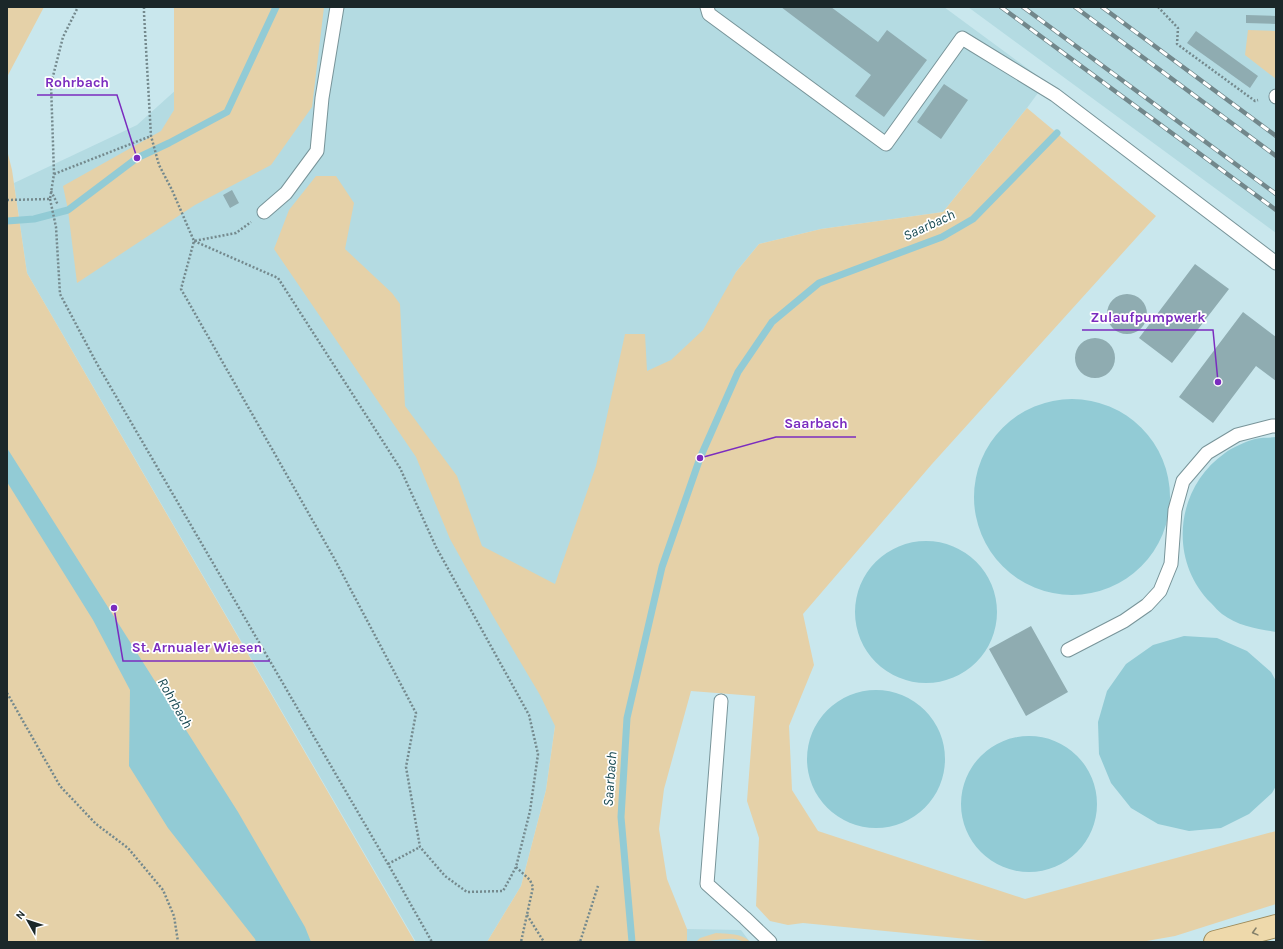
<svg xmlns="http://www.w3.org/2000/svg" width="1283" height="949" font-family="Karla,sans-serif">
	<rect width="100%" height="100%" fill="#c9e7ed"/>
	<path fill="#b4dbe2" d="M268,7H944L1046,82L1027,108L943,212L821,229L759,244L736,272L555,726L546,790L521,886L487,942H416L27,273L14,183L137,125Z
		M968,7H1276V233Z
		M687,929L741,930L750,942H687Z"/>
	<path fill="#e5d1a8" d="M7,7H44L7,77Z
		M174,7H324L312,107L271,165L195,205L77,283L68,210L63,186L161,131L174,110Z
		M1248,30L1276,31V79L1245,55Z
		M1027,108L1156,216L932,464L803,614L814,665L789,726L792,790L818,831L1025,899L1276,831V904L1175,936L1141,942H998L803,923L788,925L770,921L756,906L759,838L747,801L755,696L691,691L664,789L659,829L667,879L687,929V942H487L521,886L546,790L555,726L540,695L493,616L450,539L416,457L274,249L289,210L316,176H336L354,203L345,249L392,293L400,304L405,406L457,476L482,546L555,584L596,466L625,334H645L647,371L671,360L703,330L736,272L759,244L821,229L943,212Z
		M7,150L12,170L27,273L415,942H7Z
		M716,933C727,934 743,933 750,942C744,942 740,940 735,939C722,938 709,942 696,942L700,938Z"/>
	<path fill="#92cbd5" d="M974 497a98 98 0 1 1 196 0a98 98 0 1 1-196 0Z
		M1276,437V632C1257,629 1238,626 1222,614C1218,611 1215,607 1211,603C1168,560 1175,488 1225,453C1231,448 1247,441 1255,439C1262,437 1269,438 1276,437Z
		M7,448L238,812L305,927L311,942H256L255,939L168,828L129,766L130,690L93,620L7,482Z
		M855 612a71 71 0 1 1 142 0a71 71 0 1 1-142 0Z
		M1184,636L1217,638L1247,651L1271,672L1276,681V786L1272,793L1249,814L1221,828L1189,831L1158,824L1131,808L1111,783L1099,754L1098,722L1107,691L1126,664L1153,645Z
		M807 759a69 69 0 1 1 138 0a69 69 0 1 1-138 0Z
		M961 804a68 68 0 1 1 136 0a68 68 0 1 1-136 0Z"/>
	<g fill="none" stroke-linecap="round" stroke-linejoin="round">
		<path stroke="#92cbd5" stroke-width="7" d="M7,221L34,219L68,210L137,158L169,143L227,112L276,7
			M632,942L621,817L627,718L662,567L700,458L738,372L772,322L819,283L942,237L973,219L1057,133"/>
	</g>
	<path fill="#8facb1" d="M781,7H831L878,42L887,30L927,60L884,117L855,96L871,75Z
		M1246,15L1276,16V24L1246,23Z
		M1196,31L1258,76L1250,88L1187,43Z
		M944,84L968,100L941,139L917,122Z
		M232,190L239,203L230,208L223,195Z
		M1195,264L1229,289L1172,363L1139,338Z
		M1107 314a20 20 0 1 1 40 0a20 20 0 1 1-40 0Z
		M1243,312L1276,337V381L1256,366L1213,423L1179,397Z
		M1075 358a20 20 0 1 1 40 0a20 20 0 1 1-40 0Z
		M1031,626L1068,692L1026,716L989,649Z"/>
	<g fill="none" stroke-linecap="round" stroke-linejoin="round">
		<defs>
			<path id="lane" d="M707,7L709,14L886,144L962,38L1055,95L1276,263
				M1276,96V97
				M264,212L286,193L317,151L322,98L337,7
				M1068,650L1124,621L1147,605L1160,591L1171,564L1175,510L1183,481L1207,453L1237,435L1272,426H1276
				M721,701L707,884L745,918L770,942"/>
			<path id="primary" d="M1215,942L1276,926"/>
		</defs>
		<use href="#lane" stroke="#789499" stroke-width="15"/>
		<use href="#primary" stroke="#9d8a59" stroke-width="24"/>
		<path stroke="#74898d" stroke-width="2.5" stroke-dasharray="2 2" stroke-linecap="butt" d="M144,7V13L151,136L159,165L172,190L194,241L236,233L251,222
			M1158,7L1178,28L1177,44L1255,101L1258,100
			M54,174L151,136
			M51,191L58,205
			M50,199L56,227L60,294L96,362L388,864L432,942
			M7,200L50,199L54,174L51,84L63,37L78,7
			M194,241L278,278L400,468L436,547L529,715L538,754L530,811L516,867L503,891L467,892L445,876L420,847L406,767L416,713L334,558L181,289Z
			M7,693L60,786L96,824L128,848L163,890L174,916L178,942
			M388,864L420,847
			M516,867L530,880L533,887L521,942
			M527,915L544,942
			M577,942H580L598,886"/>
		<use href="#lane" stroke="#fff" stroke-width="13"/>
		<use href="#primary" stroke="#eed9ab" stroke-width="22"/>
		<defs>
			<path id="rail" d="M1001,7L1276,210
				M1023,7L1276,194
				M1075,7L1276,156
				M1102,7L1276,136"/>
		</defs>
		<use href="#rail" stroke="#72878b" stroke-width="4.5"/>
		<use href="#rail" stroke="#fff" stroke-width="3" stroke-dasharray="9" stroke-linecap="butt"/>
	</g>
	<defs><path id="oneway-chevron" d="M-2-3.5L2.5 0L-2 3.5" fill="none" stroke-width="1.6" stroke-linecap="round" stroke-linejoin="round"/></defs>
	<use stroke="#84806a" href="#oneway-chevron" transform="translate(1255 932) rotate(165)"/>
	<g text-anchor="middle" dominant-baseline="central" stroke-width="3.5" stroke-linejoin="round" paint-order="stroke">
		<g font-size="14" font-style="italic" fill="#194a53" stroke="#fff">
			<text transform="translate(929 225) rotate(-25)">Saarbach</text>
			<text transform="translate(175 703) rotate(60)">Rohrbach</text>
			<text transform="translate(610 779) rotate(-86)">Saarbach</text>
		</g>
	</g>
	<path fill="none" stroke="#7b2cbf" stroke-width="1.5" d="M137 158L117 95H37M1218 382L1213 330H1082M700 458L776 437H856M114 608L123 661H270"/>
	<g fill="#7b2cbf" stroke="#fff" stroke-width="1.5">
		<circle cx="137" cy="158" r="4"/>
		<circle cx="1218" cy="382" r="4"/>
		<circle cx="700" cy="458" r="4"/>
		<circle cx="114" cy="608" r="4"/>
	</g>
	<g font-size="14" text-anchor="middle" font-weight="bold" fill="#7b2cbf" stroke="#fff" stroke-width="3.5" stroke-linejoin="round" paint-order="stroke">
		<text x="77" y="87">Rohrbach</text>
		<text x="1148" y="322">Zulaufpumpwerk</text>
		<text x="816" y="428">Saarbach</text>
		<text x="197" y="652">St. Arnualer Wiesen</text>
	</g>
	<rect width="1283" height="949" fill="none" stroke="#1b2729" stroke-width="16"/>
	<g transform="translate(28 921) rotate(309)" stroke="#ffffff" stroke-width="3" paint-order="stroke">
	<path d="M0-3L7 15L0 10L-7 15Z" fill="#1b2729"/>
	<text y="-6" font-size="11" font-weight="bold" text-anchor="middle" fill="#1b2729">N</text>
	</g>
</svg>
